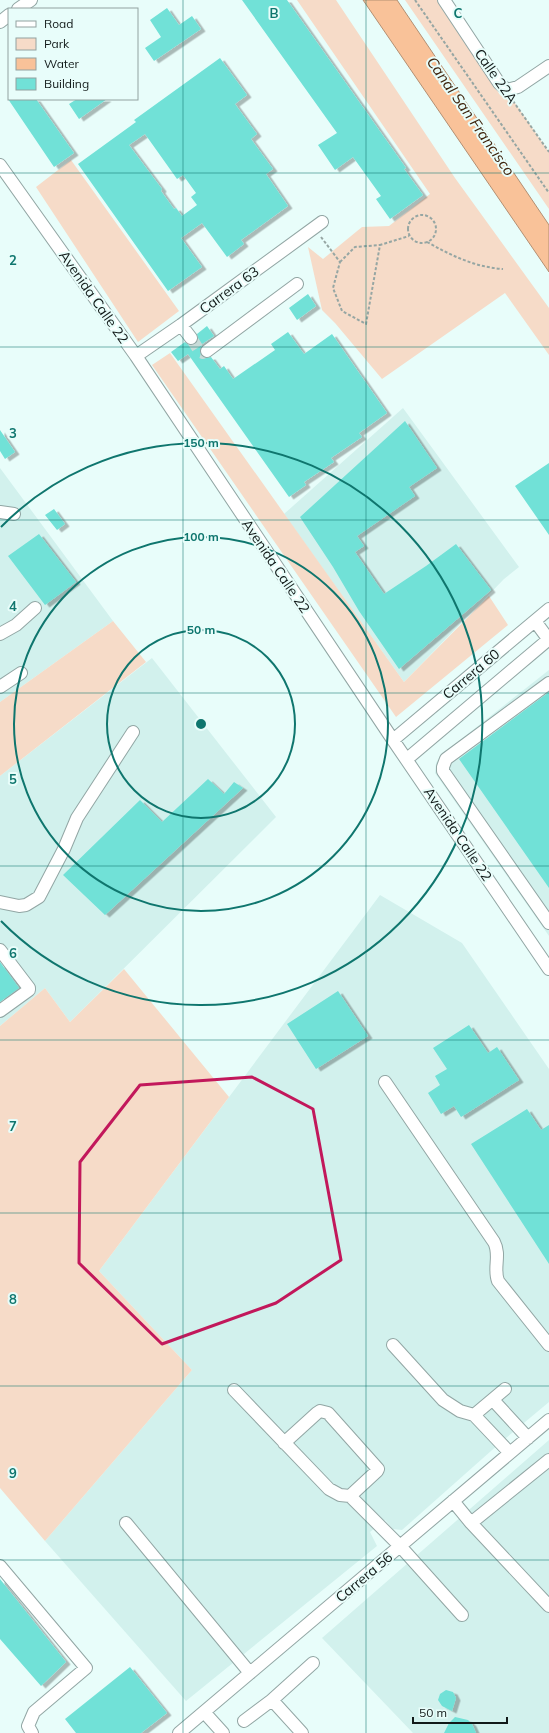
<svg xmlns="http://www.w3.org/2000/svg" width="549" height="1733" font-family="Mulish,sans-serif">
	<defs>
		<filter id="shadow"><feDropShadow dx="4.5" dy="2.5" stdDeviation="0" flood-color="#0004"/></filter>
	</defs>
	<rect width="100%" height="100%" fill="#e8fdfa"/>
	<path fill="#d2f1ed" d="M403,408L519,567L504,579L404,682L284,514Z
		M0,468L113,621L0,702Z
		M152,658L276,817L70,1022L45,988L0,1026V776Z
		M549,670V936L435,773L436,763L441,755Z
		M380,895L462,943L549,1069V1402L500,1443L402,1530L393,1529L385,1520L370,1532L377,1546L186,1701L45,1541L192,1370L99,1271Z
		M549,1440V1733H413L322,1638Z"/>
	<path fill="#f6dbc8" d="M297,0H336L455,178L549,308V355L505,293L382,379L335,323L322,310L308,247L323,259L362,227L389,226L430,194Z
		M405,0H437L500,95L515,103L549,152V209Z
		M71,160L179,311L138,342L36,187Z
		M170,353L404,682L489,596L508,625L396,717L152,365Z
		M113,621L146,662L0,776V702Z
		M124,969L229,1097L99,1271L192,1370L45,1541L0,1488V1026L45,988L70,1022Z"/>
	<path fill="#f9c299" stroke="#b38f72" d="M363,0H397L549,225V272Z"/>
	<path fill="#71e1d7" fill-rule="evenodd" filter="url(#shadow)" d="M242,0H287L406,168L404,169L423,195L390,219L376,199L381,196L353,157L335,170L318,145L337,133Z
		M167,8L179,25L192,16L201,29L154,61L145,48L161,37L150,20Z
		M220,58L247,95L235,104L257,134L251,139L273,169L266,174L288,206L241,240L244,244L227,257L202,223L181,238L202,267L168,291L78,164L136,122L134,120ZM145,134L177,179L183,175L196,193L191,197L197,205L182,216L176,208L174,209L161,191L162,189L129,145Z
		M8,99H36L74,153L54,167Z
		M77,99H107L79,119L69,104Z
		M308,294L316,306L297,320L289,308Z
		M207,326L214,336L202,344L200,351L201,355L204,358L211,357L220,369L224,366L233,379L275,350L271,344L288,332L304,354L332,334L387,413L359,433L362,437L331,458L334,462L304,482L306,485L289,497L188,354L178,361L171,352L185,342L189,345L195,344L198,340L197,334Z
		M405,421L437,468L409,487L415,496L357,536L364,546L355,552L384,594L426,566L456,544L491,590L399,669L359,611L333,567L300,517Z
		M0,430L15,452L5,459L0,451Z
		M549,463V535L515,486Z
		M54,509L65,524L57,530L45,515Z
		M39,534L76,582L45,605L8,556Z
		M549,692V888L459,759Z
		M208,779L224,794L234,782L243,788L105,915L63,875L140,800L162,822Z
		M0,962L19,988L0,1002Z
		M338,991L368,1036L316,1069L287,1024Z
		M469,1025L488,1053L497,1047L519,1080L461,1117L454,1106L441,1114L428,1093L440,1085L435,1076L447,1069L433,1048Z
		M527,1109L541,1130L549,1125V1264L471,1144Z
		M0,1579L66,1662L41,1686L0,1639Z
		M130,1667L167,1713L141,1733H76L65,1719Z
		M446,1690L453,1692L456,1698L452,1711L442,1706L438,1700L440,1694Z
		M455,1717L468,1720L472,1724L476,1733H444L449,1723Z"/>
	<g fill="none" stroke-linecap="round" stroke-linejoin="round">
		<path stroke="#c8dbd8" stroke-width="12" stroke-dasharray="12 6" stroke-linecap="butt" d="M191,338L200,352L203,353L207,351"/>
		<defs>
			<path id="minor" d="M444,0L499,83L507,90L518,87L549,66
				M18,9L31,0
				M0,22L9,15
				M0,165L136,356L393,740L549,969
				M181,325L191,338
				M207,351L297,284
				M136,356L181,325L322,222
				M0,512L14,514
				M535,621L549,640
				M0,634L16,625L35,608
				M549,683L446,759L443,767V771L549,923
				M0,687L21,673
				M393,740L549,609
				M407,759L549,639
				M0,902L19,906L26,905L39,897L64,849L77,818L133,732
				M0,950L29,988V990L0,1011
				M385,1082L494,1242C501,1255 493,1268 498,1281L549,1345
				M393,1345L443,1400L460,1411L474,1415L510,1453
				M234,1390L329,1489L340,1495L350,1496L400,1546L462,1615
				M493,1400L528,1438
				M474,1415L505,1389
				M284,1443L317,1413L320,1411L328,1413L378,1469L377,1471L350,1496
				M453,1501L471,1523L549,1606
				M126,1523L250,1673
				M471,1523L549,1460
				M0,1566L86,1668L34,1712L28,1726L32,1733
				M272,1700L302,1733
				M204,1712L223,1733
				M244,1721L272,1700L313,1663
				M179,1733L549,1420"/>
		</defs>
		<use href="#minor" stroke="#92a6a4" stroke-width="14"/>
		<path stroke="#96a6a3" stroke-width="2" stroke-dasharray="3 2" stroke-linecap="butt" d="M415,0L549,193
			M513,101L549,152
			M408 229a14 14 0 1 1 28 0a14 14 0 1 1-28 0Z
			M321,237L340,262L333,288L342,311L366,324L380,245L409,236
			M427,242C452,256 475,267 503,269
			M340,262L355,247L380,245"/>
		<use href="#minor" stroke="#fff" stroke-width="12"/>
	</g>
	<path fill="none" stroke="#c2185b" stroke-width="3" stroke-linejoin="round" d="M252,1077L313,1109L341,1260L276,1303L162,1344L79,1263L80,1162L140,1085Z"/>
	<path fill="none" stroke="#0f766e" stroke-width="1" stroke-opacity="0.55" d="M183,0V1733M366,0V1733M0,173H549M0,347H549M0,520H549M0,693H549M0,866H549M0,1040H549M0,1213H549M0,1386H549M0,1560H549"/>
	<g fill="none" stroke="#0f766e" stroke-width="2">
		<circle cx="201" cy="724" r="94"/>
		<circle cx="201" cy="724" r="187"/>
		<path d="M1 527A281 281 0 1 1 1 921"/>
	</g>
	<g text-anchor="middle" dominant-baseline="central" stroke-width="4" stroke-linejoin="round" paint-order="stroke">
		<g font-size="14" fill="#111918" stroke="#e8fdfa">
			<text transform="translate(496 76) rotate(55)">Calle 22A</text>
			<text transform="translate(229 290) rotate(-36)">Carrera 63</text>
			<text transform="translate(94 297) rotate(55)">Avenida Calle 22</text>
			<text transform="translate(276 566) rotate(56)">Avenida Calle 22</text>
			<text transform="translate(471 674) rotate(-40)">Carrera 60</text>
			<text transform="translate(458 834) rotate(56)">Avenida Calle 22</text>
			<text transform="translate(364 1577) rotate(-40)">Carrera 56</text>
		</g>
		<g font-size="15" font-style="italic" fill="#3e230c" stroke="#e8fdfa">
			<text transform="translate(471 116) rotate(55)">Canal San Francisco</text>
		</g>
	</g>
	<g font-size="13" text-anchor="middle" font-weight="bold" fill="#0f766e" stroke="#e8fdfa" stroke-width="4" stroke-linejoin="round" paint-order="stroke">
		<text x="274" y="18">B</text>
		<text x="458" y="18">C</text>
		<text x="13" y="265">2</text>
		<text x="13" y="438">3</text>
		<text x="13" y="611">4</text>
		<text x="13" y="784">5</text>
		<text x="13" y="958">6</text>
		<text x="13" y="1131">7</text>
		<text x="13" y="1304">8</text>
		<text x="13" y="1478">9</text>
	</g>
	<circle cx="201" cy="724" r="6" fill="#0f766e" stroke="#e8fdfa" stroke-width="2"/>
	<g font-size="12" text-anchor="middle" font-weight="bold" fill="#0f766e" stroke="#e8fdfa" stroke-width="4" stroke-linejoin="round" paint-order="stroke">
		<text x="201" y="447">150 m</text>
		<text x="201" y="541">100 m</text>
		<text x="201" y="634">50 m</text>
	</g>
	<rect x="8" y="8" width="130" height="92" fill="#e8fdfa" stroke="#92a2a0"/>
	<rect x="16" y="21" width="20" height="6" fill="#ffffff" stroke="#92a2a0"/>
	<text x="44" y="28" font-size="12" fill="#111918">Road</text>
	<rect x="16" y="38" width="20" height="12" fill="#f6dbc8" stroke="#92a2a0"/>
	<text x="44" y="48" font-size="12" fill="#111918">Park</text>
	<rect x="16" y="58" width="20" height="12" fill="#f9c299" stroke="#92a2a0"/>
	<text x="44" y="68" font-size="12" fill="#111918">Water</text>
	<rect x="16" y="78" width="20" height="12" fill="#71e1d7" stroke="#92a2a0"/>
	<text x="44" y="88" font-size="12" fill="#111918">Building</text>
	<path d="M413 1717v6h94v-6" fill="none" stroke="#111918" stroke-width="2"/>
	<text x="419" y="1717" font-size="12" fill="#111918" stroke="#e8fdfa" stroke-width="3" paint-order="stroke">50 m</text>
</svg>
